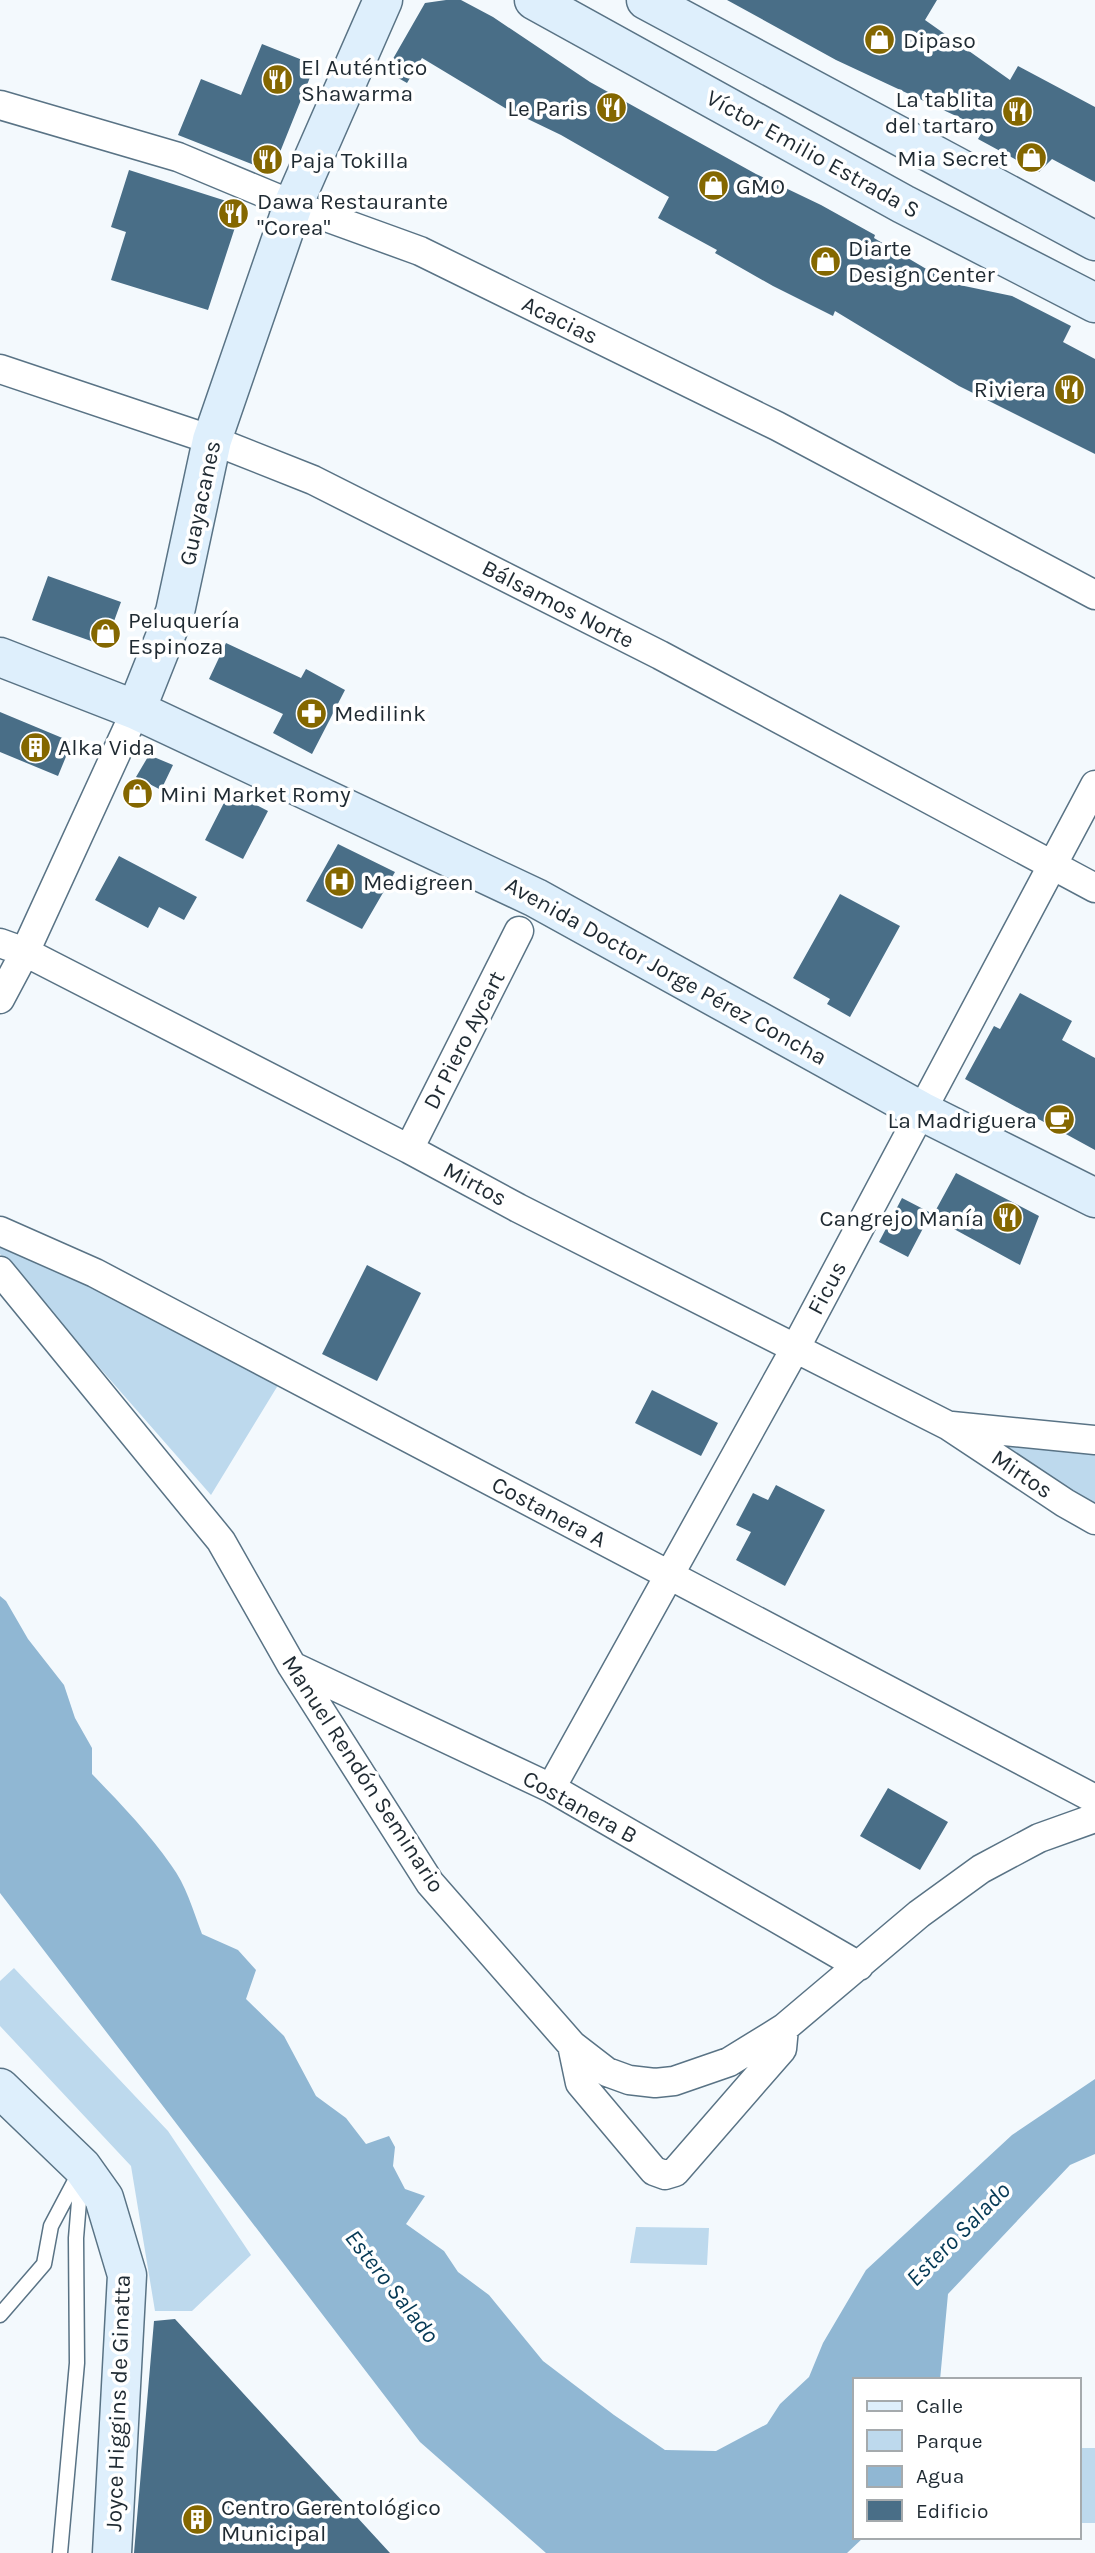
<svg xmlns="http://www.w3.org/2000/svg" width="1095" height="2553" font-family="Karla,sans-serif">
	<rect width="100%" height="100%" fill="#f3f9fd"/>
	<path fill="#bdd9ed" d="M0,1236L280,1382L211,1495L0,1254Z
		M949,1426L1095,1442V1506Z
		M14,1968L168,2131L251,2255L192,2311H155L131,2166L0,2026V1981Z
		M636,2227L709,2228L707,2265L630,2263Z
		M1079,2448H1095V2523H1079Z"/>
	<path fill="#90b7d3" d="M0,1596L6,1601L28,1639L64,1685L75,1718L92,1748V1774C120,1803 148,1832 171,1865C186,1885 193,1910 202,1934L238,1950L256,1970L246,1999L284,2036L316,2096L346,2118L366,2144L389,2136L395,2147L393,2166L405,2189L425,2196L406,2224L444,2251L458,2272L489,2295L543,2361L614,2415L665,2450L716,2451L767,2424L780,2404L809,2377L823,2343L866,2270L1012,2135L1095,2079V2154L1070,2165L948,2294L940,2380H855V2537H864L847,2553H546L420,2442L0,1893Z"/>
	<path fill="#496e87" d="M446,0H461L493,17L590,82L756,174L821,205L875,235L874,238L950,283L1012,296L1071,326L1063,342L1095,359V454L959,386L835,311L833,316L773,286L715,253L717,250L658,218L669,197L561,135L505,108L422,58L407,83L386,71L425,3Z
		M727,0H937L925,20L1010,80L1018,66L1095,107V182L1052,159L1039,172L978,139L984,129L836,60Z
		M262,44L315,65L272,172L178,135L201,79L241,95Z
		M129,170L242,206L208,310L111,280L126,232L111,227Z
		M48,576L121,602L105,646L32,620Z
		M226,643L301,678L306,669L345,690L312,754L273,733L283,714L209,679Z
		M0,712L72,742L58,776L0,752Z
		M149,755L173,765L161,790L136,777Z
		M230,791L268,811L243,859L205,840Z
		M338,844L395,872L362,929L306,901Z
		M119,856L197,897L184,920L159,907L148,928L95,900Z
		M840,894L900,926L850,1017L827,1004L830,999L793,978Z
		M1020,993L1072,1021L1062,1040L1095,1058V1150L965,1079L994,1026L1000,1029Z
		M956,1173L1039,1216L1020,1265L932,1217Z
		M902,1198L931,1213L908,1257L879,1242Z
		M367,1265L421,1293L377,1381L322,1354Z
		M652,1390L718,1423L701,1456L635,1423Z
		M776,1485L825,1510L785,1586L736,1560L751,1532L736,1525L753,1493L768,1500Z
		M888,1788L948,1822L920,1870L860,1836Z
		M175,2319L390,2553H134L154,2321Z"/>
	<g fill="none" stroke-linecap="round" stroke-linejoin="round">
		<defs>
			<path id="lane" d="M0,2315L44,2264L51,2226L78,2175
				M60,2553L77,2363L76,2238L81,2177"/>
			<path id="street" d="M0,105L178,157L293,205L420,251L777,426L1095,595
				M0,369L212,440L313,480L660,655L1095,888
				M0,943L25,952L409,1149L518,1208L949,1426L1065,1503L1095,1520
				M0,999L25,952L136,710
				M409,1149L519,931
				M0,1231L95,1273L1095,1799
				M0,1271L221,1541L292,1666L430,1883L572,2045L607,2072L629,2080L655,2083L674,2081L729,2062L784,2028L919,1914L981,1869L1039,1838L1095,1818
				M952,1426L1095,1440
				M292,1666L551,1788L859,1966
				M551,1788L796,1347L1095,785
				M572,2045L580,2083L654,2171L665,2175L675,2172L782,2049L784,2028"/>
			<path id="secondary" d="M534,0L903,204L1095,303
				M646,0L1095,241
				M0,657L136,710L536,898L921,1111L1095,1198
				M136,710L175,612L212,440L293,205L383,0
				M0,2088L82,2167L104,2198L127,2275L112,2553"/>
		</defs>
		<use href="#lane" stroke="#597385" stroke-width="17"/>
		<use href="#street" stroke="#597385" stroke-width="31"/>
		<use href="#secondary" stroke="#597385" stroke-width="41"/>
		<use href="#lane" stroke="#fff" stroke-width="14"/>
		<use href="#street" stroke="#fff" stroke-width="28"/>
		<use href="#secondary" stroke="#deeffc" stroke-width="38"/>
	</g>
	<defs>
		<symbol id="shop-disc" viewBox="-11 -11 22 22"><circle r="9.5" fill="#846700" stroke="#fff"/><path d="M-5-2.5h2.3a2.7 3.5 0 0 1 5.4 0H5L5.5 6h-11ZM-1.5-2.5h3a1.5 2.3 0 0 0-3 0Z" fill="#fff"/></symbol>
		<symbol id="restaurant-disc" viewBox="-11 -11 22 22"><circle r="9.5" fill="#846700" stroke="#fff"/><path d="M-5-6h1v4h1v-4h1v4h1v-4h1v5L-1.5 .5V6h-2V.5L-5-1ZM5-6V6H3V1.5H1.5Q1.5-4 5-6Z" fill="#fff"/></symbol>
		<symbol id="pharmacy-disc" viewBox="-11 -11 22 22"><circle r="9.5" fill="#846700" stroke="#fff"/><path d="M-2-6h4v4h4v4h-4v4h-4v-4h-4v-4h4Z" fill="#fff"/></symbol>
		<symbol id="building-disc" viewBox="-11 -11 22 22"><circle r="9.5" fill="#846700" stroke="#fff"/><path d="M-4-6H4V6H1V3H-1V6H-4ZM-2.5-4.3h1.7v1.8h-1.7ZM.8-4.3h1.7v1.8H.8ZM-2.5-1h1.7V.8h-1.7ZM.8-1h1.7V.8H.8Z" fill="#fff"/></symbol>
		<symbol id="hospital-disc" viewBox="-11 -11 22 22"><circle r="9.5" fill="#846700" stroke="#fff"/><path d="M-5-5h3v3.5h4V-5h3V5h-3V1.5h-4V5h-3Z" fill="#fff"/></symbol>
		<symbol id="cafe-disc" viewBox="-11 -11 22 22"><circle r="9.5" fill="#846700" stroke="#fff"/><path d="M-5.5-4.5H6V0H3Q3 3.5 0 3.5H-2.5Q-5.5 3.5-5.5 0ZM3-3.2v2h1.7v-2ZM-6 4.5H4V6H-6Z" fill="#fff"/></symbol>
	</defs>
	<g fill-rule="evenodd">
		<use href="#shop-disc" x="862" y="22" width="35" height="35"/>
		<use href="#restaurant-disc" x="260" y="62" width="35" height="35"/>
		<use href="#restaurant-disc" x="594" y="90" width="35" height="35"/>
		<use href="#restaurant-disc" x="1000" y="94" width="35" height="35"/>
		<use href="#shop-disc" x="1014" y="140" width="35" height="35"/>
		<use href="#restaurant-disc" x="250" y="142" width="35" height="35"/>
		<use href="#shop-disc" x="696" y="168" width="35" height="35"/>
		<use href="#restaurant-disc" x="216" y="196" width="35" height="35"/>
		<use href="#shop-disc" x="808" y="244" width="35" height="35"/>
		<use href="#restaurant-disc" x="1052" y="372" width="35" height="35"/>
		<use href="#shop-disc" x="88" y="616" width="35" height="35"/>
		<use href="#pharmacy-disc" x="294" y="696" width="35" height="35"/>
		<use href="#building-disc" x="18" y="730" width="35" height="35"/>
		<use href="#shop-disc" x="120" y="776" width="35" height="35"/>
		<use href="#hospital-disc" x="322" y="864" width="35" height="35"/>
		<use href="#cafe-disc" x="1042" y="1102" width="35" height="35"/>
		<use href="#restaurant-disc" x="990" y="1200" width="35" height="35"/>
		<use href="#building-disc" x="180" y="2502" width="35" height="35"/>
	</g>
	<g text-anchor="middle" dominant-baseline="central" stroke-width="7" stroke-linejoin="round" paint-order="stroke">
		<g font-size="23" fill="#1f2a32" stroke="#fff" text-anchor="start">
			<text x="903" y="40">Dipaso</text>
			<text x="301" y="67">El Auténtico<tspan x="301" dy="26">Shawarma</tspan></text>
			<text x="994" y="99" text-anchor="end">La tablita<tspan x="994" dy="26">del tartaro</tspan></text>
			<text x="588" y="108" text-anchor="end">Le Paris</text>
			<text x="1008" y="158" text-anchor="end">Mia Secret</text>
			<text x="290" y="160">Paja Tokilla</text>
			<text x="736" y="186">GMO</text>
			<text x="257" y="201">Dawa Restaurante<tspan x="257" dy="26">"Corea"</tspan></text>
			<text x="848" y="248">Diarte<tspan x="848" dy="26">Design Center</tspan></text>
			<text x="1046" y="389" text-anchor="end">Riviera</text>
			<text x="128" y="620">Peluquería<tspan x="128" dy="26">Espinoza</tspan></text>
			<text x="334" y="713">Medilink</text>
			<text x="58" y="747">Alka Vida</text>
			<text x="160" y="794">Mini Market Romy</text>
			<text x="363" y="882">Medigreen</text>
			<text x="1037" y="1120" text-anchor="end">La Madriguera</text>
			<text x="984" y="1218" text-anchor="end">Cangrejo Manía</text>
			<text x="221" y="2507">Centro Gerentológico<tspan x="221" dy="26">Municipal</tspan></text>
		</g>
		<g font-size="23" fill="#1f2a32" stroke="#fff">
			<text transform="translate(813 154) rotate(29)">Víctor Emilio Estrada S</text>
			<text transform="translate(560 320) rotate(26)">Acacias</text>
			<text transform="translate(200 503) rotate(-78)">Guayacanes</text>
			<text transform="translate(558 604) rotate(27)">Bálsamos Norte</text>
			<text transform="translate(666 971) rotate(29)">Avenida Doctor Jorge Pérez Concha</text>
			<text transform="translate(464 1040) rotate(-63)">Dr Piero Aycart</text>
			<text transform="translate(475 1184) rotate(28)">Mirtos</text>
			<text transform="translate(827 1288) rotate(-62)">Ficus</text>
			<text transform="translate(1022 1474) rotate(34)">Mirtos</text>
			<text transform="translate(549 1512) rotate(28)">Costanera A</text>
			<text transform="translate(363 1774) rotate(57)">Manuel Rendón Seminario</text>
			<text transform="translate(580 1807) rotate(29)">Costanera B</text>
			<text transform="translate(118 2403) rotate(-88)">Joyce Higgins de Ginatta</text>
		</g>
		<g font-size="24" font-style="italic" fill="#053955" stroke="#fff">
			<text transform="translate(958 2234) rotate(-45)">Estero Salado</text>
			<text transform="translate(392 2286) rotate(52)">Estero Salado</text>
		</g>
	</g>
	<rect x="853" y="2378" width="228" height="161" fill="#ffffff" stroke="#a5aaad" stroke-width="2"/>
	<rect x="867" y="2401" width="35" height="10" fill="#deeffc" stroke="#a5aaad" stroke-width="2"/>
	<text x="916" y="2413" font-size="21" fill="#1f2a32">Calle</text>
	<rect x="867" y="2430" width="35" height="21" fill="#bdd9ed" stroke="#a5aaad" stroke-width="2"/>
	<text x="916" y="2448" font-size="21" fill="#1f2a32">Parque</text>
	<rect x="867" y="2466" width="35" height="21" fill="#90b7d3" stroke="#a5aaad" stroke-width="2"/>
	<text x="916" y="2483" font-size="21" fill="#1f2a32">Agua</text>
	<rect x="867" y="2500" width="35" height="21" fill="#496e87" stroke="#a5aaad" stroke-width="2"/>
	<text x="916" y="2518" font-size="21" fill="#1f2a32">Edificio</text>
</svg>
